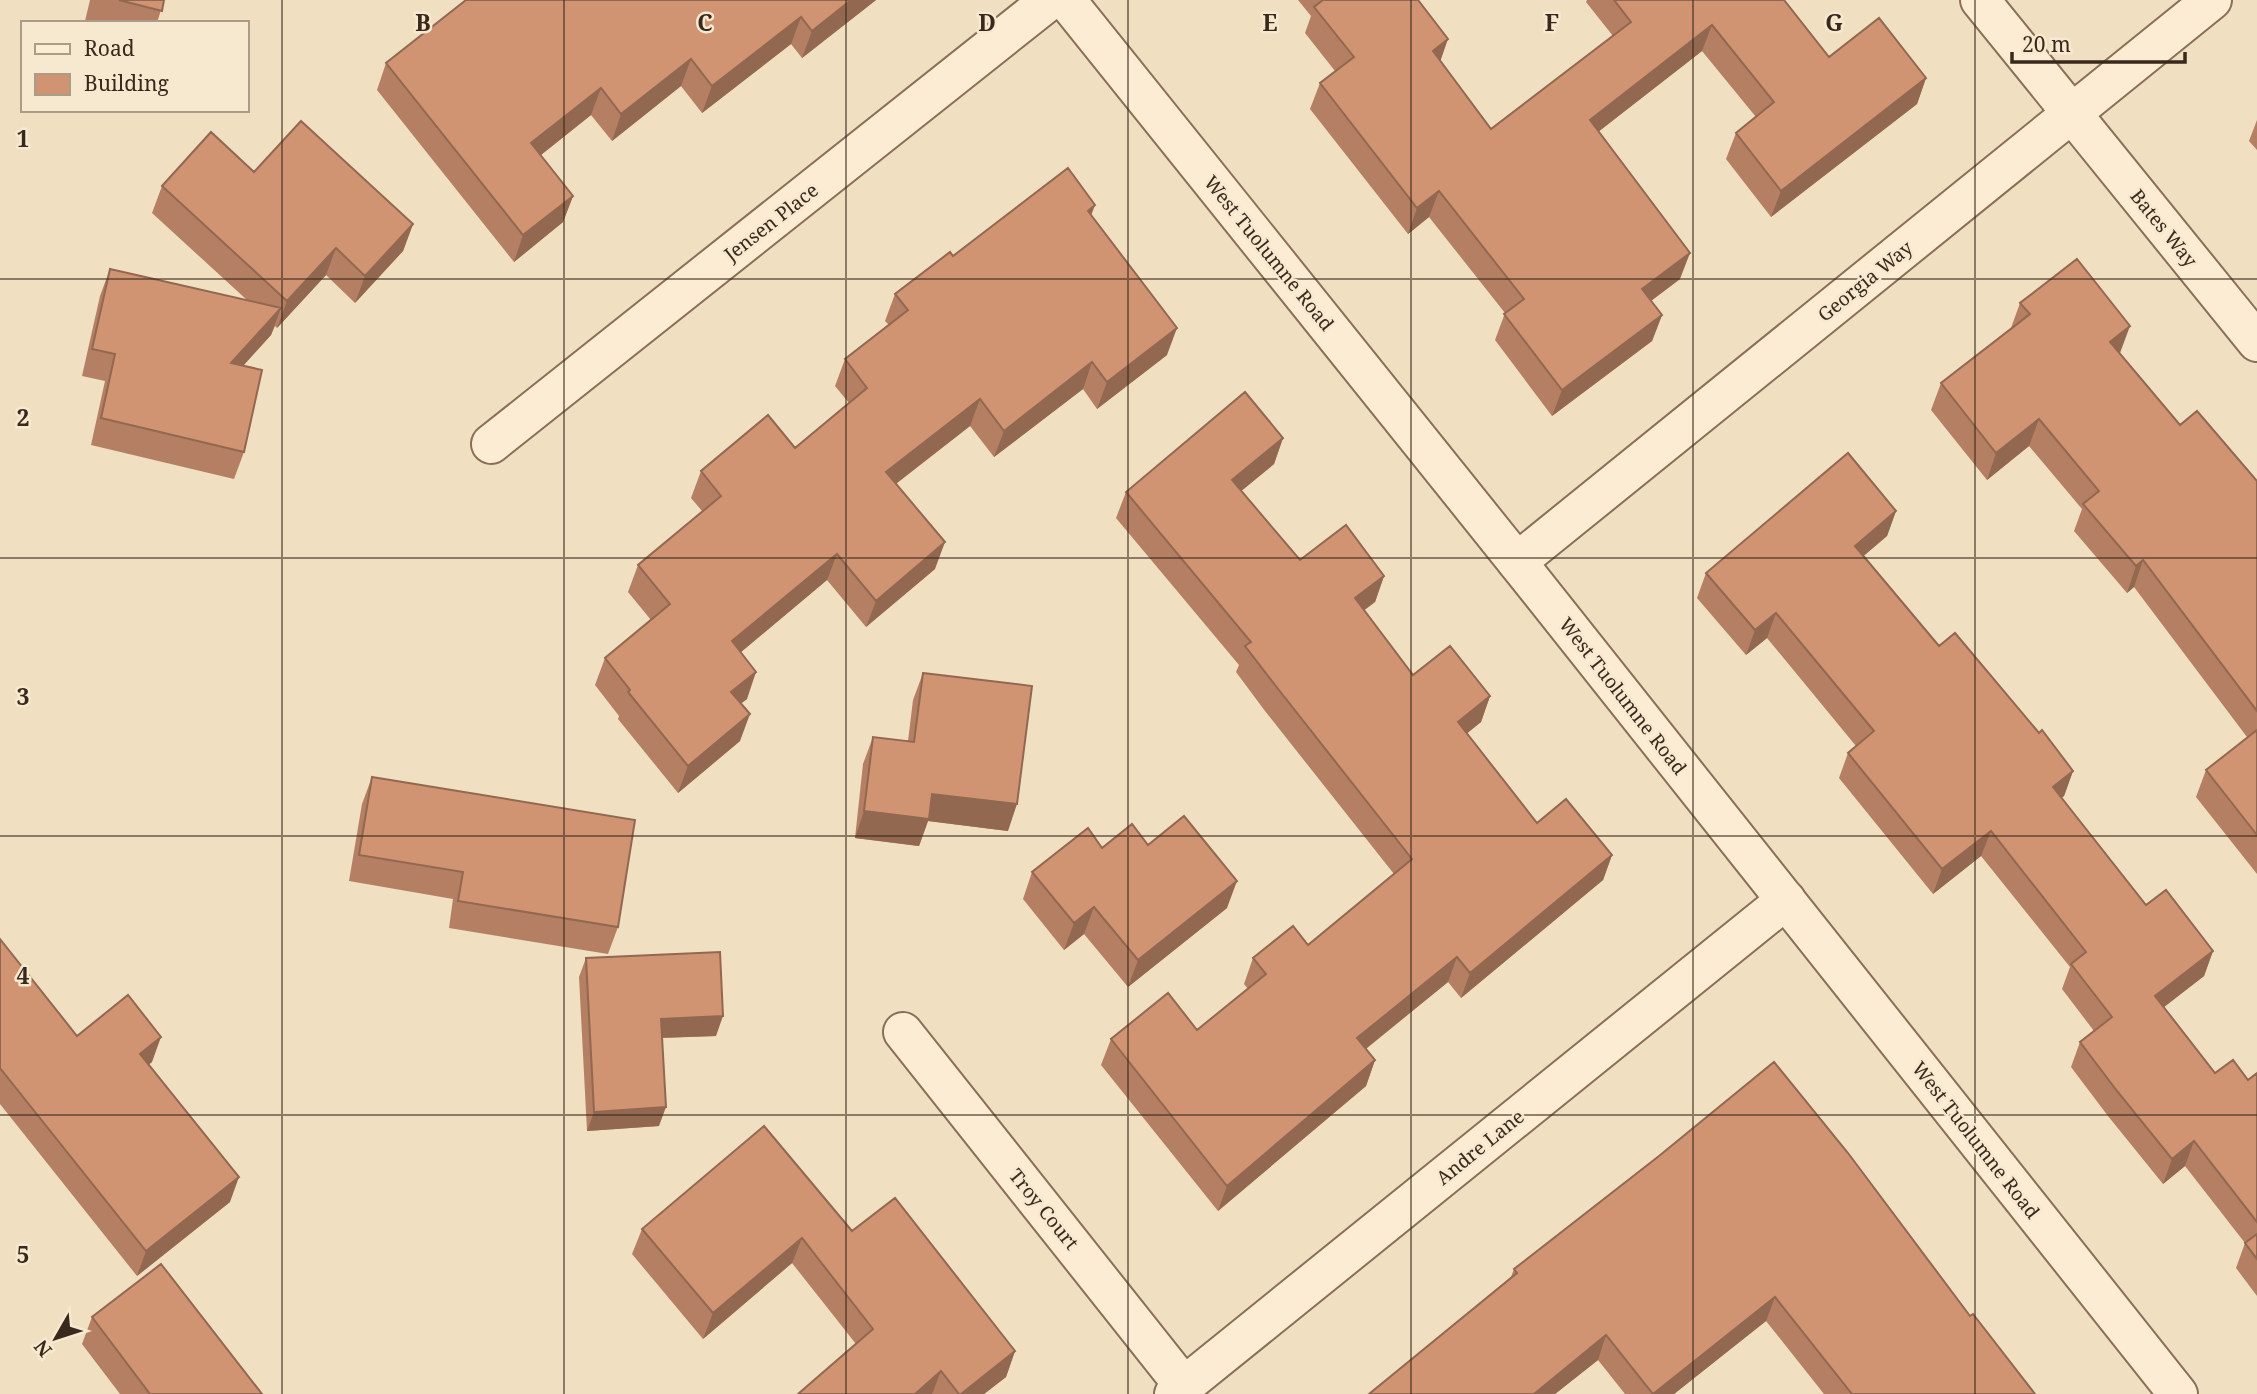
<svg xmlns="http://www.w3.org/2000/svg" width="2257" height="1394" font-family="'Noto Serif',serif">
	<rect width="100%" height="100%" fill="#f0dfc0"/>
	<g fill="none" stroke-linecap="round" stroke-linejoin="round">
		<defs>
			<path id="minor" d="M1980,0L2257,342
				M491,444L1050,0
				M1517,562L2212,0
				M903,1032L1184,1386
				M1174,1394L1786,900"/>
			<path id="tertiary" d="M1066,0L1517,562L2178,1394"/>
		</defs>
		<use href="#minor" stroke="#8a6f57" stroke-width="42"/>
		<use href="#tertiary" stroke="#8a6f57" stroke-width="42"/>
		<use href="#minor" stroke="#fbecd3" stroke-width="38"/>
		<use href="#tertiary" stroke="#fbecd3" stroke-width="38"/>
	</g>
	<path fill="#b47f63" d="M90,0H164L157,23H93L85,21Z
		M466,0H876L802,58L791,44L702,113L681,86L612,141L591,115L541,155L573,196L563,222L514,262L377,90L386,63Z
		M1298,0H1418L1440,61L1491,129L1613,36L1586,2L1587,0H1784L1829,57L1926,78L1917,104L1771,217L1726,159L1736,133L1756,117L1702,51L1598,132L1680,279L1651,301L1662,315L1652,341L1552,416L1495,340L1505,313L1429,217L1408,234L1310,109L1320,83L1335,71L1305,33L1311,16Z
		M2257,120V150L2249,141Z
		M254,172L413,224L403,251L355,303L326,275L277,328L275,326L271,335L243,366L244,452L234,479L91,445L105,381L82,376L100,296L110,269L247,300L152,213L162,186Z
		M1091,216L1167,355L1097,409L1083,389L994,457L970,426L896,484L935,569L866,627L827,580L741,652L747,699L741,703L740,741L678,793L618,719L619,716L595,685L605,658L651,620L628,592L638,565L702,511L691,498L701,471L795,448L849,403L835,386L845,359L889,325L885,321L895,294L953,256Z
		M2020,303L2120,353L2180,425L2257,481V874L2196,797L2206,770L2247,737L2134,587L2127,593L2074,531L2082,509L2029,446L1987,480L1931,410L1941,383L2011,328Z
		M1283,438L1274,464L1241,491L1300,560L1384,576L1375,602L1364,610L1413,675L1490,696L1481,722L1467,733L1537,823L1612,855L1603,880L1461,998L1448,982L1366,1049L1375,1060L1366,1086L1218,1211L1101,1065L1111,1039L1197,1030L1248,989L1244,984L1253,958L1308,945L1394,874L1265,711L1236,672L1239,665L1116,518L1126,492Z
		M1896,511L1887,536L1863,556L1939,646L2039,733L2073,771L2064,796L2061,798L2146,905L2213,951L2204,976L2164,1007L2215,1073L2248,1080L2257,1073V1296L2236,1268L2245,1243L2185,1166L2163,1184L2108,1116L2071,1067L2080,1042L2094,1031L2062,989L2070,967L1981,856L1933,894L1839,778L1848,753L1856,746L1767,638L1746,655L1697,598L1706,573Z
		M923,673L1008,831L928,821L919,846L855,838L863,764L873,737L908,741L913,700Z
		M372,777L618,927L608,954L449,928L453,899L349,881L362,804Z
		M1148,845L1227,908L1128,987L1084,934L1064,950L1023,899L1032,872L1102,848Z
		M0,939L77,1036L152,1062L149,1064L230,1202L137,1276L0,1104Z
		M586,958L716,1036L662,1038L659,1126L587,1131L579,977Z
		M642,1229L852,1231L1015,1351L1006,1377L984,1394H798L856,1344L792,1263L703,1339L632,1254Z
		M1514,1269L1970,1316L2035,1394H1824L1766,1321L1674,1394H1625L1598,1360L1555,1394H1369L1511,1277Z
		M92,1317L262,1394H120L82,1344Z"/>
	<path fill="#926850" d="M851,0H876L802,58L812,31Z
		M801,17L791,44L702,113L712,86Z
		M1712,25L1702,51L1580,146L1590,120Z
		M1448,39L1439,65L1433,51Z
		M691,59L681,86L612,141L621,114Z
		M1926,78L1917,104L1771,217L1781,191Z
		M601,88L591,115L522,170L531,143Z
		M1439,191L1429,217L1408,234L1417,208Z
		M573,196L563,222L514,262L523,235Z
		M1095,205L1085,232L1088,211Z
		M413,224L403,251L355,303L365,276Z
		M336,248L326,275L277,328L287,301Z
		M1690,253L1680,279L1632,315L1642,289Z
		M281,308L271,335L221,390L231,363Z
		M1662,315L1652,341L1552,416L1562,390Z
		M2130,326L2120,353L2110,342Z
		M1177,328L1167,355L1097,409L1107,382Z
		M1092,362L1083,389L994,457L1004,431Z
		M980,399L970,426L876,499L886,472Z
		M2039,419L2029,446L1987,480L1996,453Z
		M1283,438L1274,464L1223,506L1232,480Z
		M1896,511L1887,536L1846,571L1855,546Z
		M945,542L935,569L866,627L876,601Z
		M837,554L827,580L722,668L732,641Z
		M2143,560L2134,587L2127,593L2136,566Z
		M1384,576L1375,602L1346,624L1355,598Z
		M1776,613L1767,638L1746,655L1755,630Z
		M756,672L747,699L721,719L731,692Z
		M1490,696L1481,722L1449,748L1458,722Z
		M750,714L740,741L678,793L688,766Z
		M2073,771L2064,796L2044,812L2053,787Z
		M932,794L1017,804L1008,831L928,821L919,846L855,838L864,811Z
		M1991,831L1981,856L1933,894L1942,869Z
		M1612,855L1603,880L1461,998L1470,973Z
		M1237,881L1227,908L1128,987L1138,960Z
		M1094,907L1084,934L1064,950L1074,923Z
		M2213,951L2204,976L2146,1021L2155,996Z
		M1457,957L1448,982L1348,1063L1357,1038Z
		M723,1016L716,1036L654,1038L661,1019Z
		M161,1037L152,1062L131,1079L140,1054Z
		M1375,1060L1366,1086L1218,1211L1227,1186Z
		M666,1107L659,1126L587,1131L594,1112Z
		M2194,1141L2185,1166L2163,1184L2172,1159Z
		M239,1177L230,1202L137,1276L146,1251Z
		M802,1238L792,1263L703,1339L713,1313Z
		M1775,1297L1766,1321L1674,1394H1652Z
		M1606,1335L1598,1360L1555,1394H1534Z
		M1015,1351L1006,1377L984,1394H961Z
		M941,1371L932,1394H915Z"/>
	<path fill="#d19473" stroke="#926850" stroke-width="2" d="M119,0H164L162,11Z
		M466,0H851L812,31L801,17L712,86L691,59L621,114L601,88L531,143L573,196L523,235L386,63Z
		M1323,0H1418L1448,39L1433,51L1491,129L1631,22L1614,0H1784L1829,57L1879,18L1926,78L1781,191L1736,133L1774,102L1712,25L1590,120L1690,253L1642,289L1662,315L1562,390L1504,314L1524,299L1439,191L1417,208L1320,83L1354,57L1314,7Z
		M301,121L413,224L365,276L336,248L287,301L162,186L211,132L254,172Z
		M1068,168L1095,205L1088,211L1177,328L1107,382L1092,362L1004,431L980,399L886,472L945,542L876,601L837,554L732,641L756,672L731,692L750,714L688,766L628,692L630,690L605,658L670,604L638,565L721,496L701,471L768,415L795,448L867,388L845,359L908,310L895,294L950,252L953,256Z
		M2077,259L2130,326L2110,342L2180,425L2197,411L2257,481V711L2143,560L2136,566L2083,504L2099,491L2039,419L1996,453L1941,383L2030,314L2020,303Z
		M110,269L281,308L231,363L262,370L244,452L101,418L115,354L92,349Z
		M1245,392L1283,438L1232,480L1300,560L1346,525L1384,576L1355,598L1413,675L1450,646L1490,696L1458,722L1537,823L1566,799L1612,855L1470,973L1457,957L1357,1038L1375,1060L1227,1186L1111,1039L1168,993L1197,1030L1266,974L1253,958L1293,926L1308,945L1412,859L1275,685L1245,646L1251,642L1126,492Z
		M1848,453L1896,511L1855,546L1939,646L1955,633L2039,733L2042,730L2073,771L2053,787L2146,905L2166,890L2213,951L2155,996L2215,1073L2233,1060L2248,1080L2257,1073V1222L2194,1141L2172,1159L2117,1091L2080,1042L2112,1017L2071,964L2086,952L1991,831L1942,869L1848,753L1874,731L1776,613L1755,630L1706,573Z
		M923,673L1032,686L1017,804L932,794L929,819L864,811L873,737L914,742Z
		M2257,730V835L2206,770Z
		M372,777L635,820L618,927L458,901L463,872L359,855Z
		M1184,816L1237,881L1138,960L1094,907L1074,923L1032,872L1088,828L1102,848L1132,824L1148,845Z
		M0,939L77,1036L128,995L161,1037L140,1054L239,1177L146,1251L0,1068Z
		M720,952L723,1016L661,1019L666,1107L594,1112L586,958Z
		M1774,1062L1848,1153L1970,1316L1973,1314L2035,1394H1852L1775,1297L1653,1394L1606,1335L1534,1394H1369L1517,1273L1514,1269L1659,1156Z
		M764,1126L852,1231L895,1198L1015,1351L961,1394H959L941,1371L915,1394H798L873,1329L802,1238L713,1313L642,1229Z
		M2257,1234V1259L2245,1243Z
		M161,1264L262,1394H150L92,1317Z"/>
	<path fill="none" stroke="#39281c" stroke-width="2" stroke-opacity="0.55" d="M282,0V1394M564,0V1394M846,0V1394M1128,0V1394M1411,0V1394M1693,0V1394M1975,0V1394M0,279H2257M0,558H2257M0,836H2257M0,1115H2257"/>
	<g text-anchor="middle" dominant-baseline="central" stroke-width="5" stroke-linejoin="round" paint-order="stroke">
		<g font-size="19" fill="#39281c" stroke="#f7e9d0">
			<text transform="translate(771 222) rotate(-38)">Jensen Place</text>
			<text transform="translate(2164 228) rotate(51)">Bates Way</text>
			<text transform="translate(1269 253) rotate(51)">West Tuolumne Road</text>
			<text transform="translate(1865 281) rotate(-39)">Georgia Way</text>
			<text transform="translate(1623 696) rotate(52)">West Tuolumne Road</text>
			<text transform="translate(1976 1140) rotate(52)">West Tuolumne Road</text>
			<text transform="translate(1480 1147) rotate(-39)">Andre Lane</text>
			<text transform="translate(1044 1209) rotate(51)">Troy Court</text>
		</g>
	</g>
	<g font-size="23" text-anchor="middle" font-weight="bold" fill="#39281c" stroke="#f7e9d0" stroke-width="5" stroke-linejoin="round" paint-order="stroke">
		<text x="423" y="31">B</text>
		<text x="705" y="31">C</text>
		<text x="987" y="31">D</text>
		<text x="1270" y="31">E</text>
		<text x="1552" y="31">F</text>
		<text x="1834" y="31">G</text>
		<text x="23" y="147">1</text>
		<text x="23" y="426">2</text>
		<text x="23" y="705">3</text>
		<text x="23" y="984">4</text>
		<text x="23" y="1263">5</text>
	</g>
	<rect x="21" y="21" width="228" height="91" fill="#f7e9d0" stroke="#ab9c88" stroke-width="2"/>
	<rect x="35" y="44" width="35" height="10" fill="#fbecd3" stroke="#ab9c88" stroke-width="2"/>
	<text x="84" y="56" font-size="21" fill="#39281c">Road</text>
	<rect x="35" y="74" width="35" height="21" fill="#d19473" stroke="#ab9c88" stroke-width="2"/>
	<text x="84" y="91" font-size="21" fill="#39281c">Building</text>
	<g transform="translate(56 1338) rotate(231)" stroke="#f7e9d0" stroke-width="5" paint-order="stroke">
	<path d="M0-5L12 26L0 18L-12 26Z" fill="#39281c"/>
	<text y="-10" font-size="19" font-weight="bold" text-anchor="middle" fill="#39281c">N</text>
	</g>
	<path d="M2012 52v10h173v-10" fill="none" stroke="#39281c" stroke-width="3.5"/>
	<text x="2022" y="52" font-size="21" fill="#39281c" stroke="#f7e9d0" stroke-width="5" paint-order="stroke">20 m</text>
</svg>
